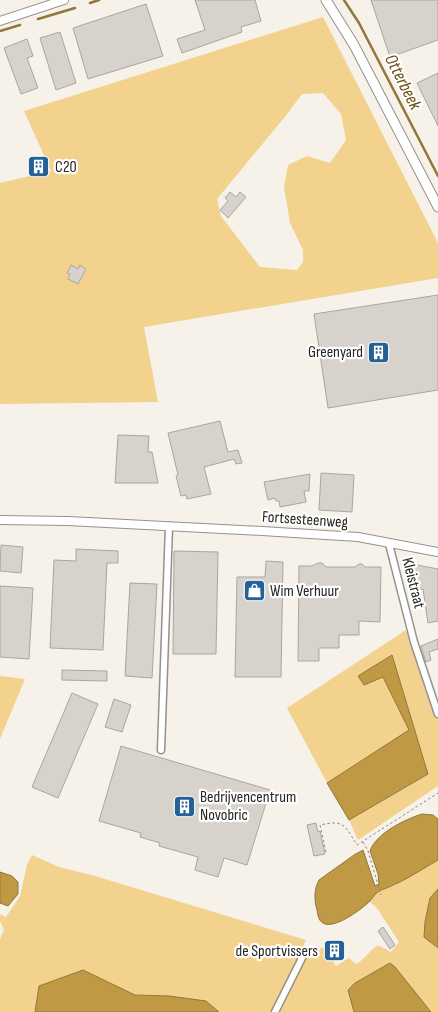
<svg xmlns="http://www.w3.org/2000/svg" width="438" height="1012" font-family="'Sofia Sans Condensed',sans-serif">
	<rect width="100%" height="100%" fill="#f6f2ea"/>
	<path fill="#f3d28e" fill-rule="evenodd" d="M323,17L438,243V278L144,327L158,402L0,404V183L51,171L24,111ZM323,93L341,114L346,140L330,163L307,156L288,165L284,187L290,223L303,250V262L297,270L260,267L221,216L217,199L284,118L302,94Z
		M406,630L438,720V786L358,840L349,820L428,774L392,656L383,677L409,730L327,783L287,708Z
		M0,676L25,679L0,739Z
		M32,855L59,867L95,876L306,940L296,965L272,1012H219L205,1001L169,996L135,995L83,970L39,986L35,1012H0V939L4,930L0,921V914L6,917L20,896L27,865Z
		M438,860V889L430,898L435,947L438,948V1012H280L307,957L323,947L336,966L349,958L356,964C363,961 370,950 378,945L391,952L399,942L377,908L370,902L378,892L382,889L394,886Z"/>
	<path fill="#c09944" stroke="#92763a" d="M392,655L428,774L349,820L327,783L409,730L383,677L364,685L358,676Z
		M422,814L433,815L438,819V860C419,871 400,884 381,890C376,892 373,898 370,901C362,909 334,930 323,923C318,920 318,915 317,910C314,900 314,889 319,880L354,855L363,850L375,886L379,884L378,874L370,851C376,833 406,819 422,814Z
		M0,872L12,876L18,882V894L8,906L0,903Z
		M438,889V948L424,937L425,922L430,898Z
		M390,963L395,967L431,1012H354L348,990L355,983Z
		M83,970L135,995L169,996L206,1001L219,1012H35L39,986Z"/>
	<g fill="none" stroke-linecap="round" stroke-linejoin="round">
		<path stroke="#92763a" stroke-width="2.5" d="M344,0L359,23L438,176
			M90,3L99,0
			M38,19L75,8
			M0,31L20,25"/>
	</g>
	<path fill="#d7d3cc" stroke="#aaa69f" d="M195,0H255L261,21L241,27L242,32L182,53L177,39L205,30Z
		M371,0H438V40L390,57Z
		M146,4L163,56L88,79L73,28Z
		M60,32L76,83L56,90L40,38Z
		M27,39L33,56L27,58L38,88L21,94L4,48Z
		M438,73V126L417,83Z
		M230,192L236,197L240,192L246,197L228,218L220,210L228,201L225,198Z
		M71,265L78,269L80,265L86,269L78,284L68,279L70,274L67,273Z
		M438,295V390L328,408L314,314Z
		M220,421L228,452L238,450L242,463L236,464L234,459L204,467L211,494L187,499L186,495L181,496L176,476L178,475L168,433Z
		M118,435L149,436L148,452H152L158,483H115Z
		M321,473L354,475L352,512L319,510Z
		M310,474L309,491H304L306,502L280,507L279,501H276L275,498L268,500L264,482Z
		M1,545L23,547L21,573L0,571Z
		M76,549L118,551V563H107L103,650L50,648L54,560L76,561Z
		M174,551L218,552L216,654H173Z
		M266,561L283,562L281,677H235L237,577H265Z
		M318,563H322L326,567H355L359,564H362L365,567H381L380,622L359,621V635H339V648H319V661H298L299,566H312Z
		M412,564L438,569V621L428,623L423,589L416,590Z
		M130,583L157,584L152,678L125,676Z
		M0,586L33,588L29,659L0,657Z
		M438,639V649L429,652L431,660L426,662L421,646Z
		M62,670L107,671V681L62,680Z
		M72,693L98,704L58,798L32,787Z
		M114,699L131,705L122,732L105,727Z
		M121,746L270,790L247,865L224,858L218,877L195,870L198,857L159,846L160,843L140,837L141,833L99,821Z
		M316,823L318,832L320,831L325,854L314,856L307,825Z
		M383,927L395,945L390,949L378,931Z
		M336,940L344,952L333,961L325,949Z"/>
	<g fill="none" stroke-linecap="round" stroke-linejoin="round">
		<defs>
			<path id="minor" d="M389,544L414,642L438,714
				M161,750L169,526
				M275,1012L304,954"/>
			<path id="tertiary" d="M0,21L64,0
				M0,520L68,521L262,531L358,537L438,552"/>
			<path id="secondary" d="M326,0L354,45L438,207"/>
		</defs>
		<use href="#minor" stroke="#95928b" stroke-width="9"/>
		<use href="#tertiary" stroke="#95928b" stroke-width="10"/>
		<use href="#secondary" stroke="#95928b" stroke-width="11"/>
		<path stroke="#8a8782" stroke-width="1" stroke-dasharray="2.5 2.5" stroke-linecap="butt" d="M363,842L368,851L381,895
			M326,852L320,825C344,820 344,824 357,845L438,793"/>
		<use href="#minor" stroke="#fff" stroke-width="6"/>
		<use href="#tertiary" stroke="#fff" stroke-width="8"/>
		<use href="#secondary" stroke="#fff" stroke-width="9"/>
	</g>
	<defs>
		<symbol id="building-square" viewBox="-11 -11 22 22"><rect x="-9" y="-9" width="18" height="18" rx="4" fill="#246197" stroke="#fff"/><path d="M-4-6H4V6H1V3H-1V6H-4ZM-2.5-4.3h1.7v1.8h-1.7ZM.8-4.3h1.7v1.8H.8ZM-2.5-1h1.7V.8h-1.7ZM.8-1h1.7V.8H.8Z" fill="#fff"/></symbol>
		<symbol id="shop-square" viewBox="-11 -11 22 22"><rect x="-9" y="-9" width="18" height="18" rx="4" fill="#246197" stroke="#fff"/><path d="M-5-2.5h2.3a2.7 3.5 0 0 1 5.4 0H5L5.5 6h-11ZM-1.5-2.5h3a1.5 2.3 0 0 0-3 0Z" fill="#fff"/></symbol>
	</defs>
	<g fill-rule="evenodd">
		<use href="#building-square" x="26" y="154" width="25" height="25"/>
		<use href="#building-square" x="366" y="340" width="25" height="25"/>
		<use href="#shop-square" x="242" y="578" width="25" height="25"/>
		<use href="#building-square" x="172" y="794" width="25" height="25"/>
		<use href="#building-square" x="322" y="938" width="25" height="25"/>
	</g>
	<g text-anchor="middle" dominant-baseline="central" stroke-width="4.5" stroke-linejoin="round" paint-order="stroke">
		<g font-size="16" fill="#262522" stroke="#fff" text-anchor="start">
			<text x="55" y="167">C20</text>
			<text x="363" y="352" text-anchor="end">Greenyard</text>
			<text x="270" y="591">Wim Verhuur</text>
			<text x="200" y="797">Bedrijvencentrum<tspan x="200" dy="18">Novobric</tspan></text>
			<text x="318" y="951" text-anchor="end">de Sportvissers</text>
		</g>
		<g font-size="16" fill="#262522" stroke="#fff">
			<text transform="translate(305 520) rotate(4)">Fortsesteenweg</text>
			<text transform="translate(413 583) rotate(76)">Kleistraat</text>
		</g>
		<g font-size="18" font-style="italic" fill="#6b500e" stroke="#fff">
			<text transform="translate(403 82) rotate(63)">Otterbeek</text>
		</g>
	</g>
</svg>
